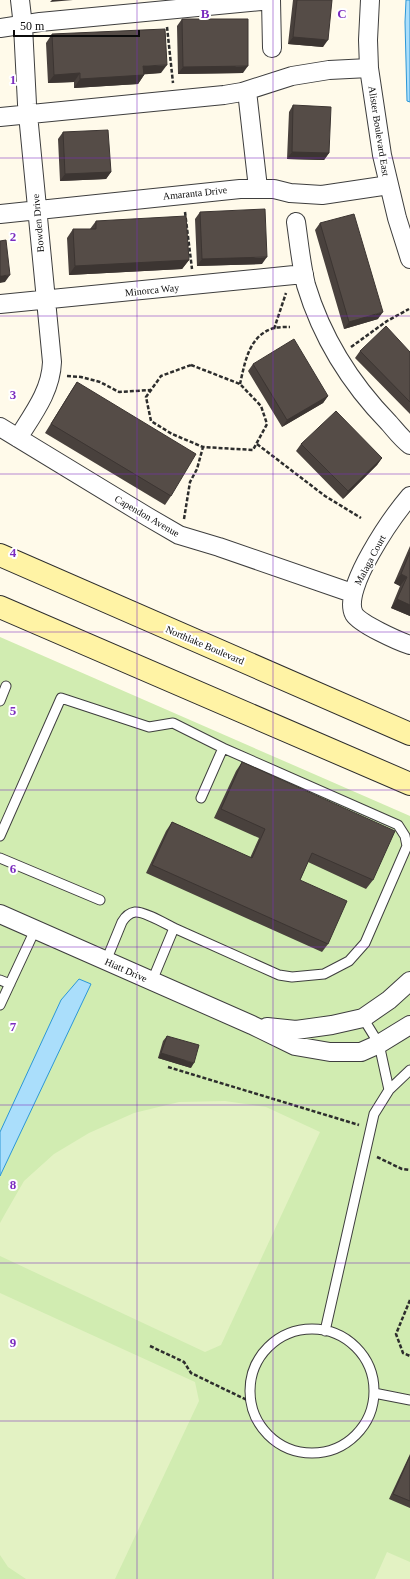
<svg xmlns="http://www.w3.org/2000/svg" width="410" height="1579" font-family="'Times New Roman',serif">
	<rect width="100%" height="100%" fill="#fffaea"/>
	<path fill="#d1ecb1" d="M0,637L410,816V1579H0Z"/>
	<path fill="#e3f2c3" d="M225,1101L266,1107L320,1132L221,1345L205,1352L0,1256V1223L5,1214L24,1181L54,1154L89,1133L134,1113L179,1102Z
		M0,1293L195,1382L199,1401L115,1579H26L8,1567L0,1555Z
		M387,1552L410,1562V1579H375Z"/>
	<path fill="#aadefb" stroke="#2c97d7" d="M406,0H410V102L407,101L405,22Z
		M79,979L91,984L0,1176V1132L61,1000Z"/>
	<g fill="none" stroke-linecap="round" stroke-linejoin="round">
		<defs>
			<path id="lane" d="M0,701L6,686
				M0,836L61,698L149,727L173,723L223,748
				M0,858L100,900
				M106,961L122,922C125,917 129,913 135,912C144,911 166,924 174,928
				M0,980L10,984
				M152,981L174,928L279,975L292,977L324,974L349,961L365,943L407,846L405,836L398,825L223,748L201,798
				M0,1005L35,930
				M363,1018L379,1044L389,1090
				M250 1391a62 62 0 1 1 124 0a62 62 0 1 1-124 0Z
				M325,1331L374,1114L389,1090L410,1070
				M374,1393L410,1400"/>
			<path id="street" d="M271,0L272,48
				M370,0L368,40L369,68L382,155L397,218L410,259
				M0,28L40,22L271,0
				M247,91L258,188
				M0,117L224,95L242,92L292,76L329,70L369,68
				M0,214L240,189H274L290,193L322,195L389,185
				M296,222C299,243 301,264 306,285C322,338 351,384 389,423C396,431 402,439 410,445
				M0,304L304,274
				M0,427L148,517L179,535L219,547L352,593
				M18,438C33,414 51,391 52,362L27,104L23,26L20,0
				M410,496C393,516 341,589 354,614C360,624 398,641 410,645
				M0,914L252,1025L295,1046L330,1052H361L379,1044L410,1025
				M267,1027L296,1030L332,1025L363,1018L389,1000L410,981"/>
			<path id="secondary" d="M0,555L410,734
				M0,607L410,784"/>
		</defs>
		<use href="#lane" stroke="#3e3e3e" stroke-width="11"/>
		<use href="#street" stroke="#3e3e3e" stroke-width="20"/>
		<use href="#secondary" stroke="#2d2d2d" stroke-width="24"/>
		<path stroke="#2d2d2d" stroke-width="2.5" stroke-dasharray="4 2" stroke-linecap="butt" d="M167,27L173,83
			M185,212L192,269
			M274,329L286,293
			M351,347L387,321L409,309
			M191,365L240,384L261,406L267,424L253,450L203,447L172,434L151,421L146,397L161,376Z
			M67,376L81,377L100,382L119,392L151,390
			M240,384C245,362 249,335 274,328C279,327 285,327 290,327
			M257,444L325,496L361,518
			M184,519L190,482L197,469L203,447
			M168,1067L359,1125
			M377,1157L402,1169L410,1170
			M410,1300L396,1334L403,1353L410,1356
			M150,1346L184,1362L191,1373L251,1402"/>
		<use href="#lane" stroke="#fff" stroke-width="9"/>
		<use href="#street" stroke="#fff" stroke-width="18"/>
		<use href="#secondary" stroke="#fff3a5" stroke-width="22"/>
	</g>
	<path fill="#49413d" d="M293,0H332L323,47L288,44Z
		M182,19L243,73L178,74L177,26Z
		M52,34L161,73L144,74V75L138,84L74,88V82L48,83L46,43Z
		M293,105L329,153L324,160L287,159L289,112Z
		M63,132L111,172L106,179L60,181L58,139Z
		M200,212L262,264L197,266L195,219Z
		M96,221L189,260L182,269L69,275L67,238L73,229H90Z
		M320,223L378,319L344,329L315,230Z
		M360,351L410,352V414L355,358Z
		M253,364L328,396L323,403L282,427L248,371Z
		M77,382L171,496L165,505L45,433L71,391Z
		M301,444L382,458L377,465L343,499L296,451Z
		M410,546V616L391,608L400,586L394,583Z
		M242,762L373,880L366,889L308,862L300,880L328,944L322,952L146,873L166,831L172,822L250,858L259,838L214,818L236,771Z
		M167,1036L191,1068L158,1058L163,1041Z
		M410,1454V1508L389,1499Z"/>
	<path fill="#3c3532" d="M52,0H73L50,2Z
		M293,37L328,40L323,47L288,44Z
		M167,65L161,73L137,75L143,66Z
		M248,66L243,73L178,74L183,67Z
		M80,73L74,82L48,83L54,75Z
		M144,75L138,84L74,88L80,79Z
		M292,152L329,153L324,160L287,159Z
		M111,172L106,179L60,181L65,174Z
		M267,257L262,264L197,266L202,259Z
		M189,260L182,269L69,275L75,266Z
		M10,275L5,282L0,283V276Z
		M383,312L378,319L344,329L349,322Z
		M328,396L323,403L282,427L287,420Z
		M382,458L377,465L343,499L348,491Z
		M401,574L407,577L400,586L394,583Z
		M397,599L410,605V616L391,608Z
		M161,1053L194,1063L191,1068L158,1058Z"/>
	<path fill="#554c47" stroke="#3c3532" d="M297,0H332L328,40L293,37Z
		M182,19H248V66L183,67Z
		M165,29L167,65L143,66L144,75L80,79V73L54,75L52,34Z
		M293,105L331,107L329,153L292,152Z
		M108,130L111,172L65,174L63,132Z
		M265,209L267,257L202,259L200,212Z
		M354,214L383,312L349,322L320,223Z
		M186,216L189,260L75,266L73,229H96V221Z
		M6,240L10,275L0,276V241Z
		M386,326L410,352V402L360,351Z
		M294,339L328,396L287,420L253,364Z
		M77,382L196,454L171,496L51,424Z
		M336,411L382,458L348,491L301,444Z
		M410,552V605L397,599L407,577L401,574Z
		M242,762L395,831L373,880L312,853L300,880L347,901L328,944L152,865L172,822L252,858L265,829L221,809Z
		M167,1036L199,1045L194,1063L161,1053Z
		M410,1456V1501L393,1494Z"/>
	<path fill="none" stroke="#7b2cbf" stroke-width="1" stroke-opacity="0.55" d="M137,0V1579M273,0V1579M0,158H410M0,316H410M0,474H410M0,632H410M0,790H410M0,947H410M0,1105H410M0,1263H410M0,1421H410"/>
	<g text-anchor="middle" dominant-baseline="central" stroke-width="4" stroke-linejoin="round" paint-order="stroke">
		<g font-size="10" fill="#0b0b0b" stroke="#fff">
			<text transform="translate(379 131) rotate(81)">Alister Boulevard East</text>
			<text transform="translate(195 193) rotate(-6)">Amaranta Drive</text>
			<text transform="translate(38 223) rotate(-95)">Bowden Drive</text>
			<text transform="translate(152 290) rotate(-6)">Minorca Way</text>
			<text transform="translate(147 516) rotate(30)">Capendon Avenue</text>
			<text transform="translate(370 560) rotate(-62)">Malaga Court</text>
			<text transform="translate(205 645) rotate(23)">Northlake Boulevard</text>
			<text transform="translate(126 970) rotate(24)">Hiatt Drive</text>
		</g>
	</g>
	<g font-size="13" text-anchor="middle" font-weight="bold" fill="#7b2cbf" stroke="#fff" stroke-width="4" stroke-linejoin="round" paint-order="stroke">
		<text x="205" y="18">B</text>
		<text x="342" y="18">C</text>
		<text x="13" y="84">1</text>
		<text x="13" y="241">2</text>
		<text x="13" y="399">3</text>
		<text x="13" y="557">4</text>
		<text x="13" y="715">5</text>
		<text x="13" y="873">6</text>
		<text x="13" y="1031">7</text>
		<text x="13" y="1189">8</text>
		<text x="13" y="1347">9</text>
	</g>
	<path d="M14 30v6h125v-6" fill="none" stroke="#0b0b0b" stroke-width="2"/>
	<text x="20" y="30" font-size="12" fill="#0b0b0b" stroke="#ffffff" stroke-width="3" paint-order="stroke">50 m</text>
</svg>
